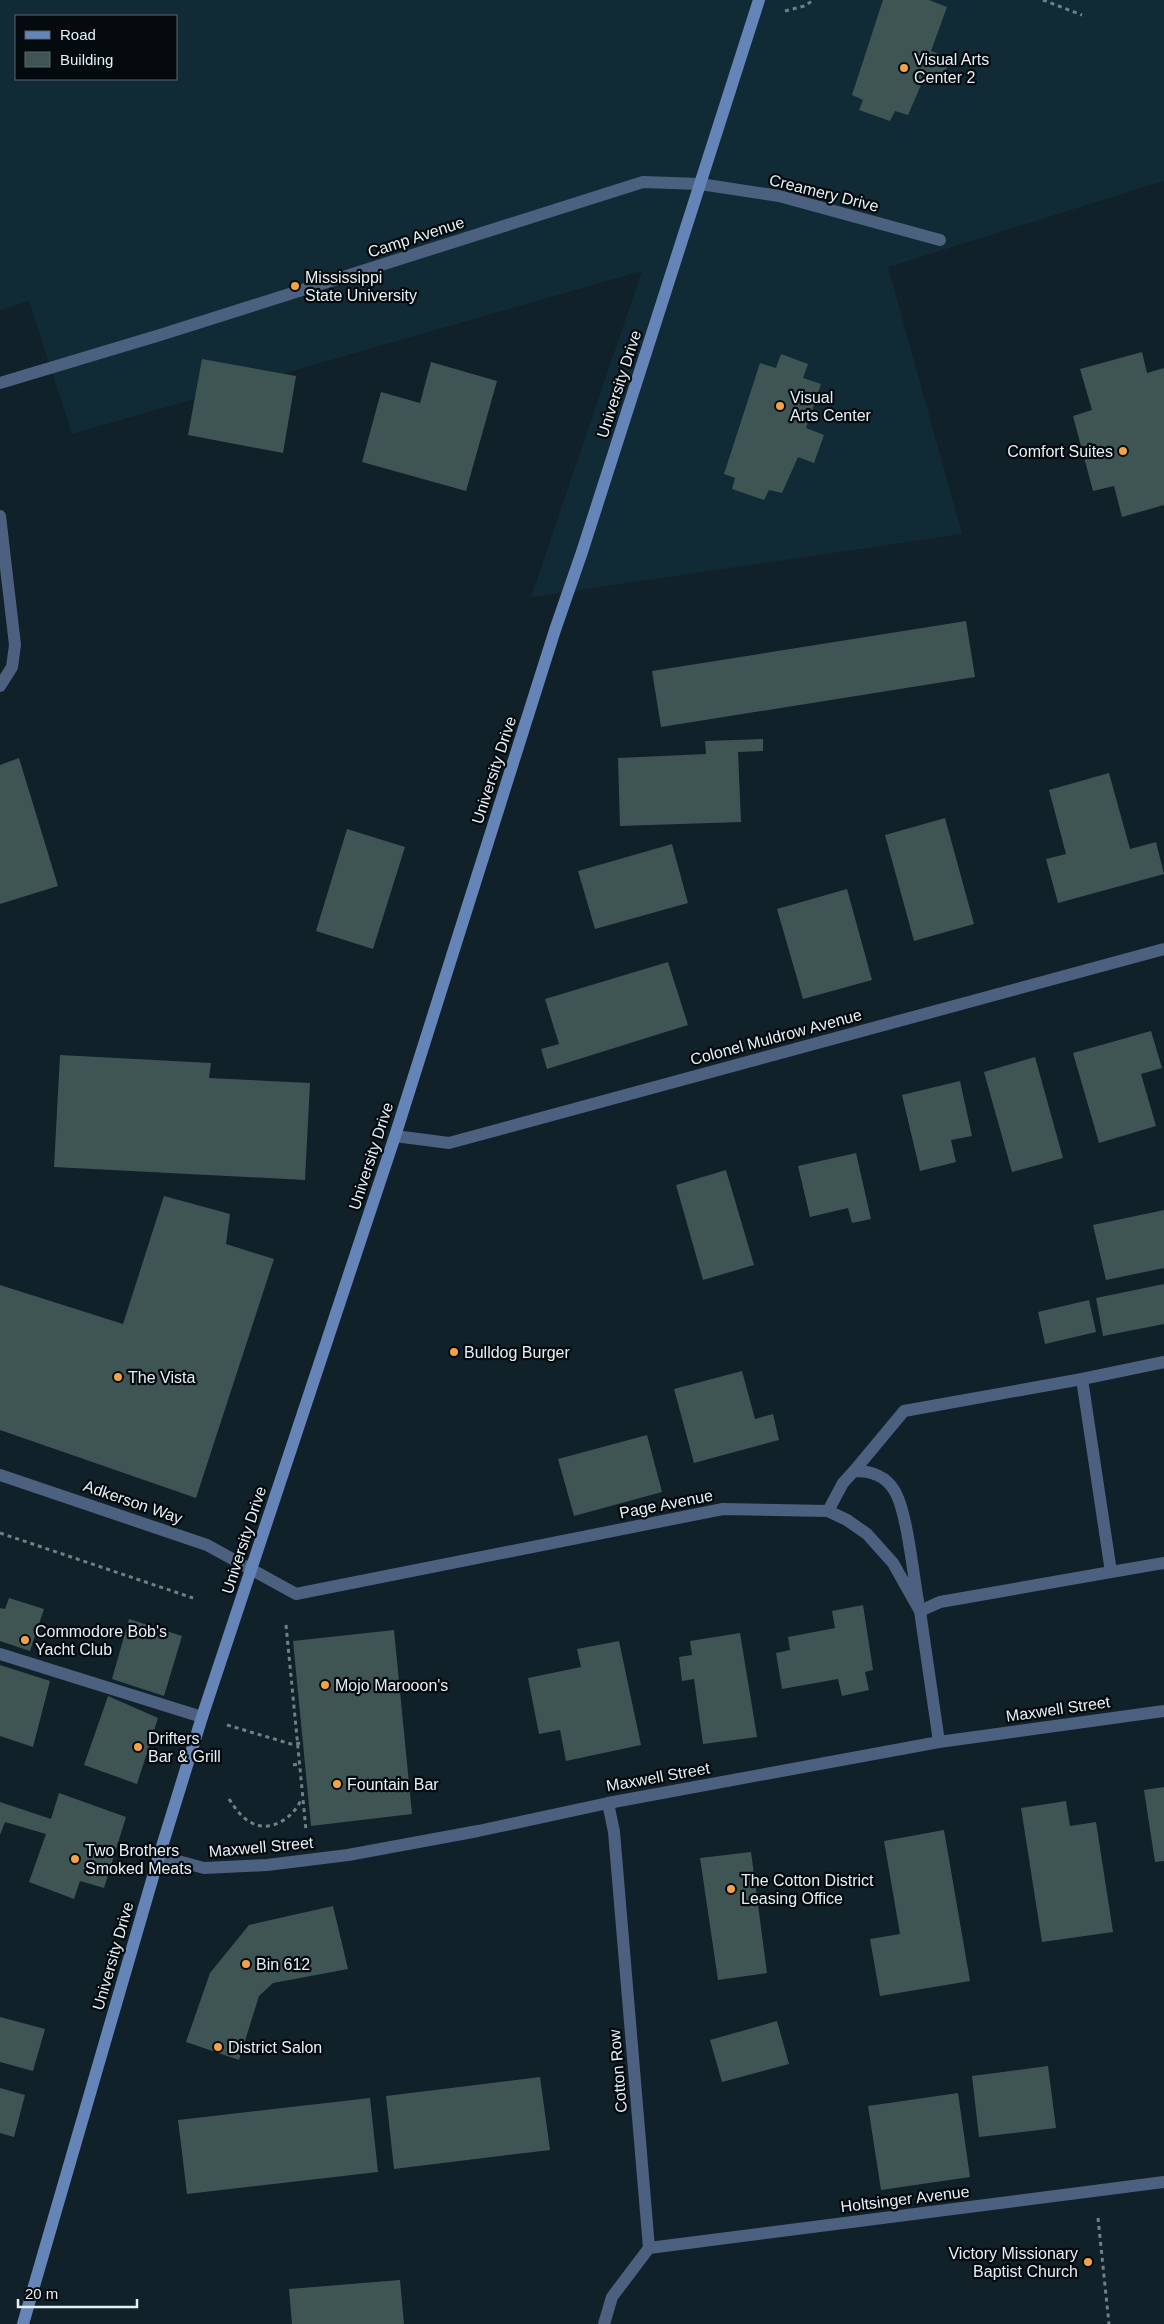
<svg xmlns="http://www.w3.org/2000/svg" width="1164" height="2324" font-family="Arial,sans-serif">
	<rect width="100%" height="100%" fill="#102129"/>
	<path fill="#112b36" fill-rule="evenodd" d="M0,0H1164V181L888,267L962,534L531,597L642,271L72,434L29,301L0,310ZM16,16H176V79H16Z"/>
	<path fill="#3e5554" d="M883,0H929L947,7L931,51L950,58L941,85L924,78L908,115L895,111L890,121L859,110L863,100L852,95Z
		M1142,352L1147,373L1164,368V505L1122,517L1114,486L1093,491L1073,416L1092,410L1080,369Z
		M781,354L808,364L803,378L821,384L806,428L824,435L814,463L798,457L782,493L769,490L764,500L732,489L735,478L724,474L760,363L776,368Z
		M202,359L296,376L283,453L188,435Z
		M431,362L497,381L466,491L362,462L381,392L420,403Z
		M966,621L975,677L661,727L652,671Z
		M763,739V751L738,752L741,822L620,826L618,758L706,754L705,741Z
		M19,758L58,886L0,904V765Z
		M1109,773L1130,849L1156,842L1164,874L1058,903L1046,859L1066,854L1049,790Z
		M945,818L974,924L914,941L885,835Z
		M347,829L405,847L373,949L316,931Z
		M672,844L688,903L595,929L578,871Z
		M847,889L872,980L803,999L777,909Z
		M668,962L688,1025L547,1069L541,1049L559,1044L545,999Z
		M1151,1031L1162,1068L1141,1074L1156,1126L1099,1143L1073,1053Z
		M60,1055L211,1063L209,1078L310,1083L305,1180L54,1167Z
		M1035,1057L1063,1158L1012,1172L984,1072Z
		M960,1081L972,1136L951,1140L956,1162L920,1171L902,1095Z
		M856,1153L871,1219L852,1223L848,1208L810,1217L798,1166Z
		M726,1170L754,1265L703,1280L676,1185Z
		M164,1196L230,1214L226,1244L274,1259L196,1498L0,1430V1285L123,1324Z
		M1164,1210V1268L1106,1280L1093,1225Z
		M1164,1284V1324L1103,1336L1096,1298Z
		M1089,1300L1096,1332L1045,1344L1038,1312Z
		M742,1371L755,1419L773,1414L779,1440L694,1463L674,1389Z
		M647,1435L662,1492L574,1516L558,1459Z
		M9,1598L44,1609L30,1651L0,1641V1608L5,1609Z
		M863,1605L873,1670L865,1672L869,1690L842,1696L838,1679L782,1689L776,1653L790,1650L788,1637L835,1628L832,1611Z
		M129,1619L182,1636L164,1696L112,1679Z
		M394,1630L412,1814L311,1826L293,1641Z
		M740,1633L757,1737L703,1744L694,1679L682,1681L679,1657L692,1655L690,1641Z
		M619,1641L641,1745L566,1761L560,1730L539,1734L528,1678L581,1667L577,1649Z
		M0,1665L50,1681L33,1747L0,1736Z
		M108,1696L158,1718L137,1784L84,1765Z
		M1164,1787V1861L1155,1862L1144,1790Z
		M59,1793L126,1817L104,1888L80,1881L74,1899L29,1882L46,1834L5,1822L0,1835V1802L51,1819Z
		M1066,1801L1070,1826L1096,1822L1113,1932L1042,1942L1021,1808Z
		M944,1830L970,1981L880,1996L870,1939L900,1934L884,1841Z
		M751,1852L767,1973L718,1980L700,1858Z
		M333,1906L348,1969L273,1983L259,1996L239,2060L186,2042L210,1973L249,1925Z
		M0,2017L45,2029L33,2071L0,2062Z
		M777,2021L789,2064L722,2082L710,2040Z
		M1048,2066L1056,2128L979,2137L972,2076Z
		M540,2077L550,2150L394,2169L386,2096Z
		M0,2088L25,2095L14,2137L0,2133Z
		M958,2093L970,2177L881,2190L868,2106Z
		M370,2098L378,2172L187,2194L178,2120Z
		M400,2280L404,2324H292L289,2289Z"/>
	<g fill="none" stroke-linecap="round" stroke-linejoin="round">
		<path stroke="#718086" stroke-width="3" stroke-dasharray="4 4" stroke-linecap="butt" d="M1043,0L1082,15
			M785,11L804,6L814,0
			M0,1533L193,1598
			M286,1625L306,1830
			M227,1725L291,1744L303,1743
			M293,1765L298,1764
			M229,1799C235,1808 241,1817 250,1822C270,1834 293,1818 301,1800
			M1098,2218L1109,2324"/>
		<path stroke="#4c6080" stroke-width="12" d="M700,184L779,196L940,240
			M0,516L15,645L12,667L0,686
			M1082,1379L1164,1362
			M854,1471L904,1411L1082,1379L1111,1572L940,1602L920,1611
			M1111,1572L1164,1563"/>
		<path stroke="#4c6080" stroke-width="12" d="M0,383L160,335L643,182L700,184
			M395,1136L449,1143L1164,949
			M0,1475L207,1545L296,1594L723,1509L828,1511L847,1520L867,1534L893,1563L920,1611L939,1742
			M828,1511L843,1483L854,1471C871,1471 885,1475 894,1490C907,1510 913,1574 918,1601
			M0,1654L202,1717
			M159,1856L204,1868L267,1865L348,1855L478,1831L608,1803L939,1742L1164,1711
			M649,2248L1164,2182
			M604,2324L612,2297L649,2248L614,1832L608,1803"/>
		<path stroke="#6585b8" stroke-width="12" d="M23,2324L159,1856L202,1717L395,1136L555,630L582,552L759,0"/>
	</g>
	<g fill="#f4a344" stroke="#040a0d" stroke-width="2">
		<circle cx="904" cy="68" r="5"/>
		<circle cx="295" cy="286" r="5"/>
		<circle cx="780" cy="406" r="5"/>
		<circle cx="1123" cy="451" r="5"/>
		<circle cx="454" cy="1352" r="5"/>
		<circle cx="118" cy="1377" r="5"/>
		<circle cx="25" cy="1640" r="5"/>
		<circle cx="325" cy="1685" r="5"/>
		<circle cx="138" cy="1747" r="5"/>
		<circle cx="337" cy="1784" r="5"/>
		<circle cx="75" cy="1859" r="5"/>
		<circle cx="731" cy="1889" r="5"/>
		<circle cx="246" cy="1964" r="5"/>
		<circle cx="218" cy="2047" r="5"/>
		<circle cx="1088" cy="2262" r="5"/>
	</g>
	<g text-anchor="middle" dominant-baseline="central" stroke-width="4.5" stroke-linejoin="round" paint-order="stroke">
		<g font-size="16" fill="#e5f0f5" stroke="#040a0d" text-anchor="start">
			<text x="914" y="59">Visual Arts<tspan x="914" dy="18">Center 2</tspan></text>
			<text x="305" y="277">Mississippi<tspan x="305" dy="18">State University</tspan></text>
			<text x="790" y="397">Visual<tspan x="790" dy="18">Arts Center</tspan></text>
			<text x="1113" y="451" text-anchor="end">Comfort Suites</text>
			<text x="464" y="1352">Bulldog Burger</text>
			<text x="128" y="1377">The Vista</text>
			<text x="35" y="1631">Commodore Bob's<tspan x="35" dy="18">Yacht Club</tspan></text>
			<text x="335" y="1685">Mojo Marooon's</text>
			<text x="148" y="1738">Drifters<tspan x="148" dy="18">Bar &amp; Grill</tspan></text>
			<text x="347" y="1784">Fountain Bar</text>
			<text x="85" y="1850">Two Brothers<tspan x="85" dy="18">Smoked Meats</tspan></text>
			<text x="741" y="1880">The Cotton District<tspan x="741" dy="18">Leasing Office</tspan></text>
			<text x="256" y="1964">Bin 612</text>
			<text x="228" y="2047">District Salon</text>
			<text x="1078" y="2253" text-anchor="end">Victory Missionary<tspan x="1078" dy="18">Baptist Church</tspan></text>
		</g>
		<g font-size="16" fill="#e5f0f5" stroke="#040a0d">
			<text transform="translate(824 193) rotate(14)">Creamery Drive</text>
			<text transform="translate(416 237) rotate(-18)">Camp Avenue</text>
			<text transform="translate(619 384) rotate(-72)">University Drive</text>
			<text transform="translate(494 770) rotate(-72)">University Drive</text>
			<text transform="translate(776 1037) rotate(-15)">Colonel Muldrow Avenue</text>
			<text transform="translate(371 1156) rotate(-72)">University Drive</text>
			<text transform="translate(133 1502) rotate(19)">Adkerson Way</text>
			<text transform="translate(666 1504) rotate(-11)">Page Avenue</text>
			<text transform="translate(244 1540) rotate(-72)">University Drive</text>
			<text transform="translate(1058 1709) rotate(-8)">Maxwell Street</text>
			<text transform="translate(658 1777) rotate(-10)">Maxwell Street</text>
			<text transform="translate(261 1847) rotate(-5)">Maxwell Street</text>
			<text transform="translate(113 1956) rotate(-74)">University Drive</text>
			<text transform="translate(618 2071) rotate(-95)">Cotton Row</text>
			<text transform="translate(905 2199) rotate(-7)">Holtsinger Avenue</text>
		</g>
	</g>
	<rect x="15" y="15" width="162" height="65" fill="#040a0d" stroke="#5e666a"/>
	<rect x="25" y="31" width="25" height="8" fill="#6585b8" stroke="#5e666a"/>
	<text x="60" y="40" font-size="15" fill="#e5f0f5">Road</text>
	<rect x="25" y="52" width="25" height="15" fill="#3e5554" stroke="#5e666a"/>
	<text x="60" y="65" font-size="15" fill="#e5f0f5">Building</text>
	<path d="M18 2299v8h119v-8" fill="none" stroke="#e5f0f5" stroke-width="2.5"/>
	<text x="25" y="2299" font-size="15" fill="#e5f0f5" stroke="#040a0d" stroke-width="4" paint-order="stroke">20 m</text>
</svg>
